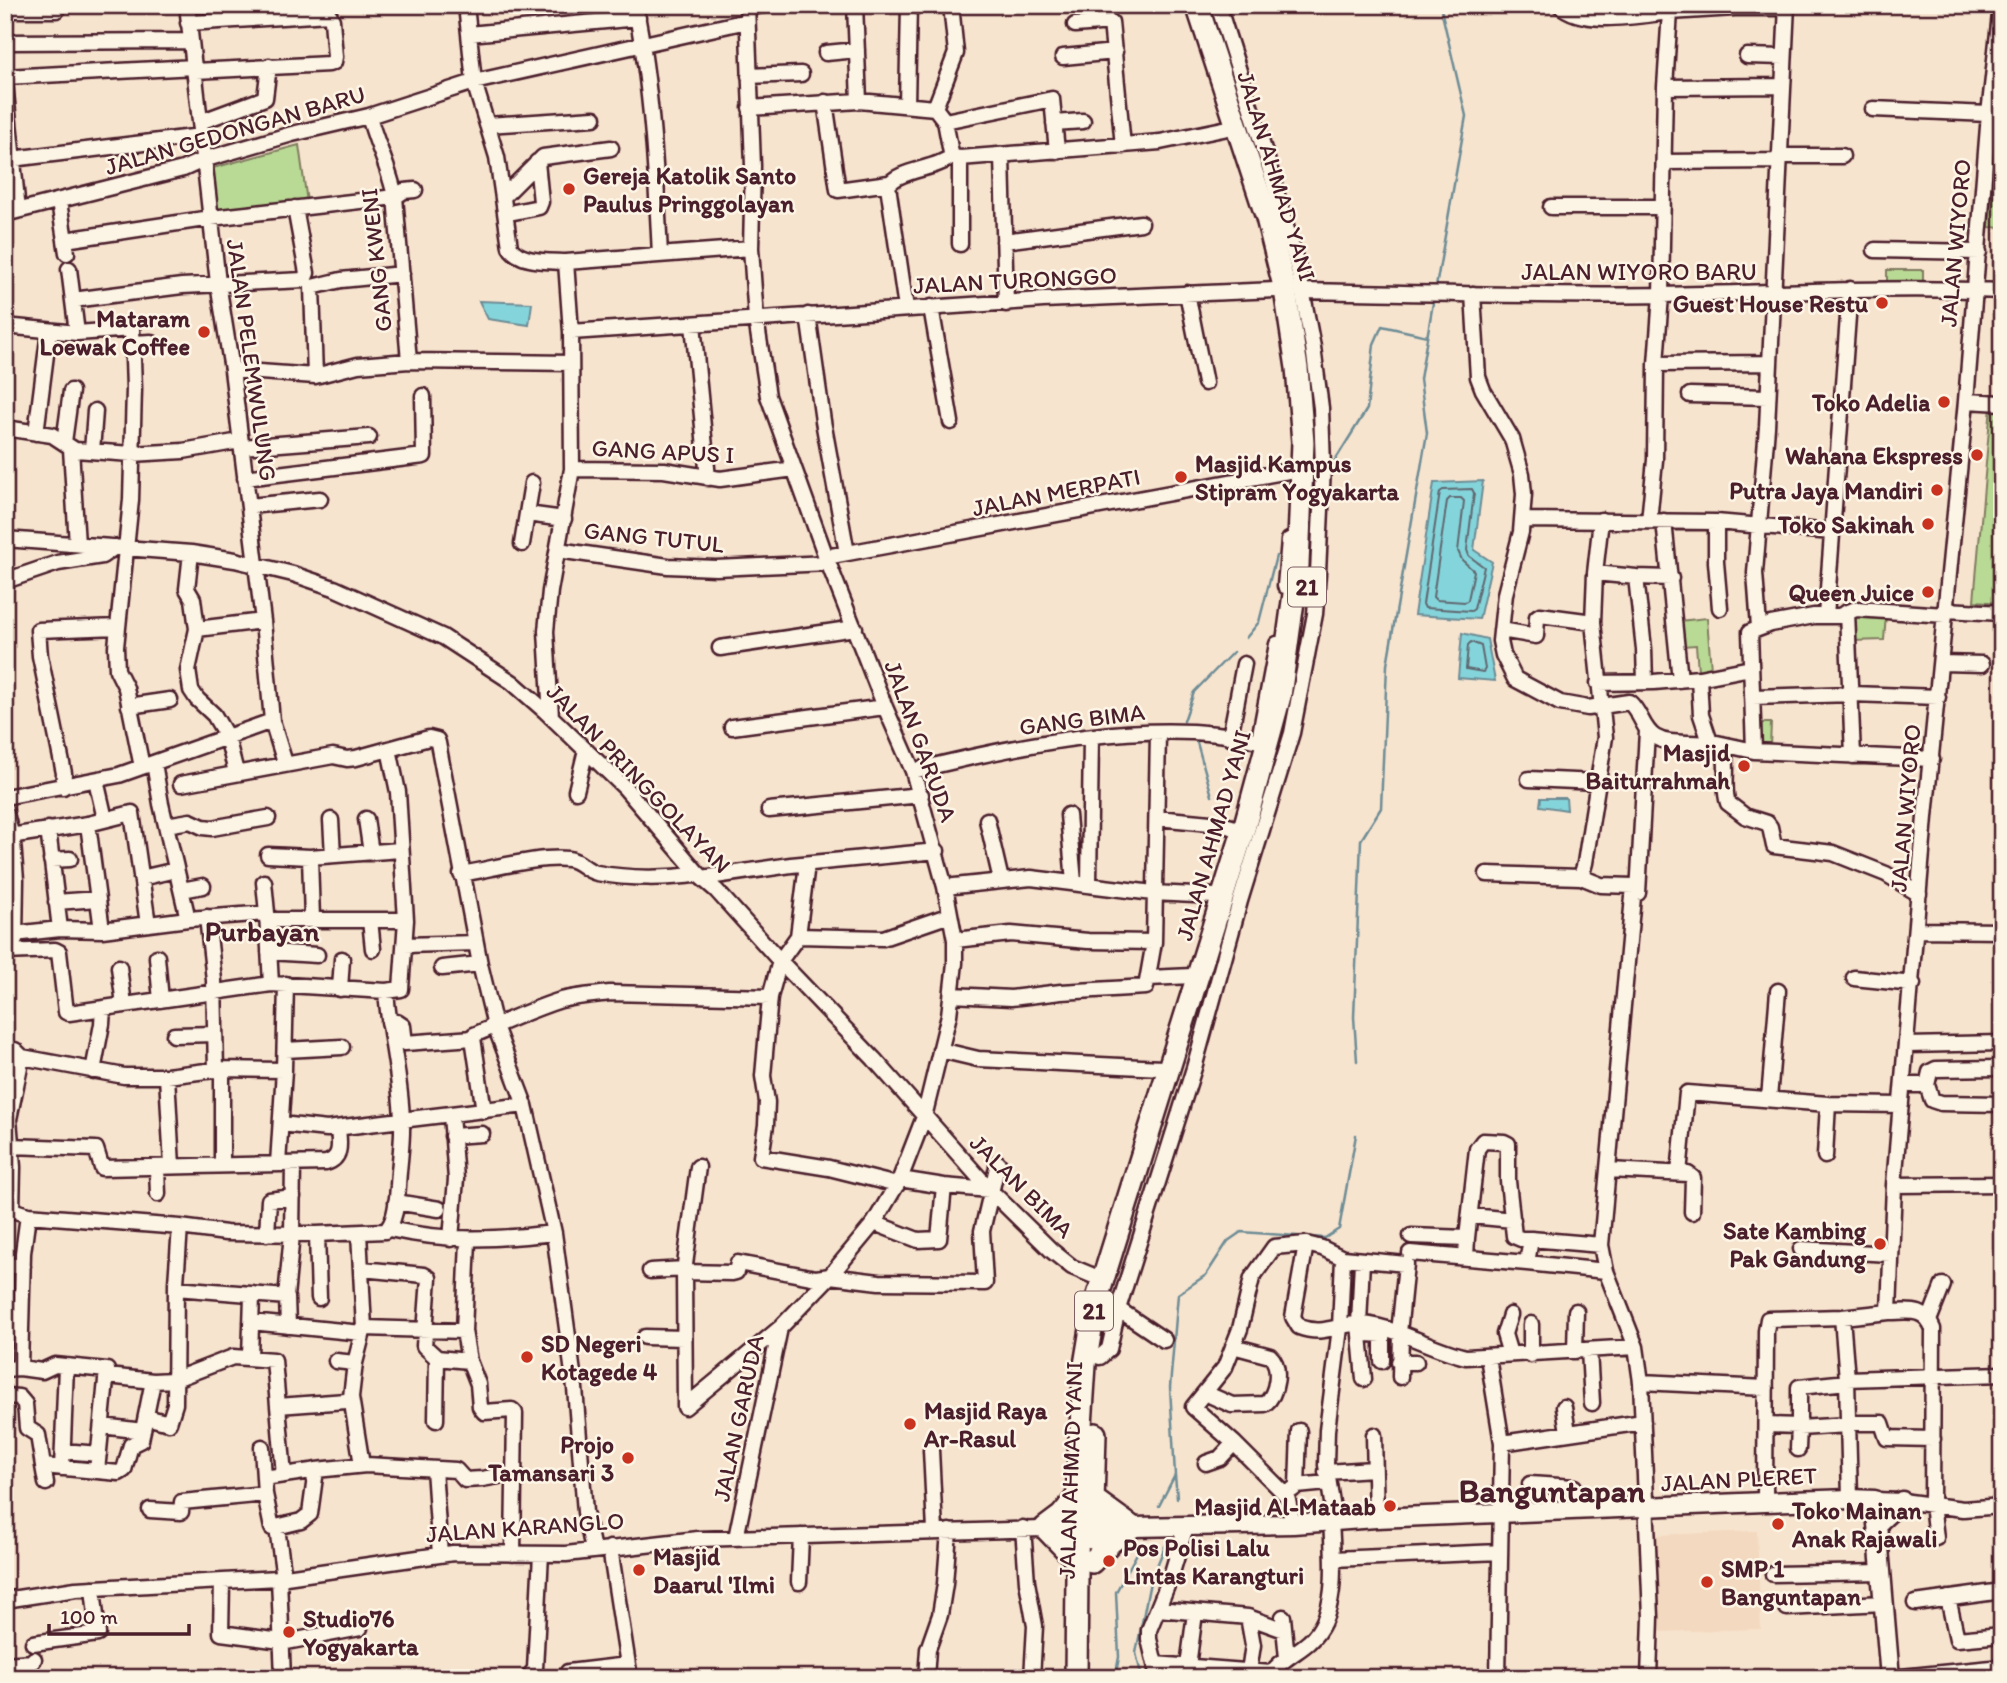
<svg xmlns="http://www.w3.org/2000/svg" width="2007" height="1683" font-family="Itim,sans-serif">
	<rect width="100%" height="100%" fill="#f7e4cf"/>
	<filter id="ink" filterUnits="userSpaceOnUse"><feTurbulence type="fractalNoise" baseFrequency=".0143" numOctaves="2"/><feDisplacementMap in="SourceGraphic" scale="14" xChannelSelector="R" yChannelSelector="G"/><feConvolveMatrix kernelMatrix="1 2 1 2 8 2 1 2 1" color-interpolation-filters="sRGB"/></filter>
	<g filter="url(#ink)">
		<path fill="#f3d9bf" d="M1757,1531L1761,1629L1657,1632L1654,1535Z"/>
		<path fill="#b8da94" stroke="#817c60" stroke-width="2" d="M299,145L307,202L214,213L209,169Z
			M1993,185H2002V228L1989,227Z
			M1887,270H1923V283H1887Z
			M1991,406L2002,407V603L1974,601Z
			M1853,614H1886L1884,640L1852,641Z
			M1707,618L1711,669L1698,670L1696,645L1682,646L1679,621Z
			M1757,723H1771L1770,747L1757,746Z"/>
		<path fill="#84d5db" stroke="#6d8c95" stroke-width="2" d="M479,301L532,303L529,325L488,319Z
			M1483,481L1474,550L1492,562L1479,619L1414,615L1434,483Z
			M1462,633L1487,639L1495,681L1458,678Z
			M1541,798H1566L1567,810L1540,806Z"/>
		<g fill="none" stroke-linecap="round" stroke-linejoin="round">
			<path stroke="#616871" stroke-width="2" d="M1472,489L1474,493L1467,550L1469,556L1484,567L1474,609L1471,611L1425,608L1423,604L1440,492L1443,490Z
				M1450,498H1461L1464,501L1458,551L1462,560L1474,571L1468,600L1465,602L1436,600L1433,597L1447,501Z
				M1471,642L1481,646L1485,669L1483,672L1466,669L1468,645Z"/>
			<path stroke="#6d8c95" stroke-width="2.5" d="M1436,287L1466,116L1440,5
				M1329,470L1367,409L1374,344L1382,326L1427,336
				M1246,638L1259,622L1276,556
				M1184,721L1194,692L1233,652
				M1196,739L1212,796
				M1357,1061L1354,1017L1361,840L1381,808L1387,665L1427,433L1420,379L1434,297
				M1175,1475L1177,1498
				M1159,1506L1175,1475L1170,1387L1178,1294L1206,1275L1228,1241L1241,1232L1325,1238L1339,1229L1356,1135
				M1115,1678L1119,1657L1116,1592L1141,1546
				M1142,1678L1136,1653L1150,1582L1167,1542"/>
			<defs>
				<path id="minor" d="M187,5L218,283L232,370L263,621L272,721L285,763
					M466,5L474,82L497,157L510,247C519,263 550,261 566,262L571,332L572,469L550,591L546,631L551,717
					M635,5C652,88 656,171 660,255
					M855,5L859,101
					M1560,5C1584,27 1640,15 1670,12V5
					M747,8L764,5
					M5,10H57
					M188,23L329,14L332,20L335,57L334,62L329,64L195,71
					M1075,25L1111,22L1123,146
					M469,34L638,18
					M5,42L191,41
					M826,53L857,50
					M1747,56L1784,57
					M1063,57L1115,52
					M749,76L801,74
					M5,77L195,67
					M5,83L18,210
					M1665,87L1782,86
					M825,102L838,190L889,183
					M907,105L909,5
					M750,108L859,101L935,108
					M935,108L945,121L951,153L954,157L960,158L1160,142L1228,128
					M935,108L956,53L951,5
					M1873,109L1989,114
					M369,116C376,144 390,169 395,197L409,361
					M945,121L1052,99L1057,151
					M200,122L265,98L269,66
					M1054,123L1083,121
					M487,125L594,118
					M1002,156L1006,304
					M1779,156H1842
					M960,158V244
					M12,159L201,136
					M1664,162L1778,161
					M503,197L543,157L611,148
					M59,202L67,253
					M1551,207H1663
					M514,212L539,207L541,202L537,162
					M5,214L183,169L203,160L292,134L369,116L474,82L747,21
					M65,240L211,218L395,197L404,191L415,190
					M1004,241L1141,223
					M1875,250L1979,252
					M566,262L751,248
					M69,269L77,333
					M1303,291C1423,293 1543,297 1663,295C1776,293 1889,286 2002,291
					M1187,293L1205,383
					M1473,294L1478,377L1483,390L1512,439L1522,474L1524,494L1521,532L1505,594L1500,641L1503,655L1515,679L1560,703L1588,708L1629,702C1641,712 1642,729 1655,737C1673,748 1699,738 1720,748C1732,761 1721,784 1728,803L1745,816L1767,823L1770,827L1774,846L1833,853L1886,874L1919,894
					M73,300L182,286L304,280L307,273L295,208
					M931,307L951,422
					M906,308L888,186C898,169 936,170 952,156
					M808,315L823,421L847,553
					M693,324L708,478
					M5,326L77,333L132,329L134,389L131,500L116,647L117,670L126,688L142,767
					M571,332L1043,300L1276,290
					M133,343L151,342
					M1656,364L1770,363
					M232,370L315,376L358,365L409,361L571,363
					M315,376L312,287L341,280L402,274
					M1690,395L1768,397
					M1966,401L2002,403
					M5,428L52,435L75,450L132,454L183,451L240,441
					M36,433L49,331
					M64,442L71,391
					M241,447L369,437
					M71,449L77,544
					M92,451L95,411
					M572,469L664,470L720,479L794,469
					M245,478L424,456L423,396
					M249,506L320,499
					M527,514L564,519
					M1523,520L1716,522L1832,532
					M1649,521L1655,460L1656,364L1661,295L1665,87L1670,12L1735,8H1787
					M1664,521L1680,680
					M1716,522V562L1720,608
					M5,539L191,553L235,560L293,574L334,588L443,637L512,682L544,710L625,788L702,878L716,890L780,961L874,1059L991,1191L1052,1251L1072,1267L1096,1277
					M522,544L532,483
					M558,550L668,566L716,568L829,563
					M191,553L187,589L193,599L197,629L188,670L191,690L197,699L214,715L227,737L236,772
					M826,557L1294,470
					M1595,573L1636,577
					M5,581L58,563L102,556L115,547
					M1285,586L1289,540
					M1946,610L2002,613
					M1847,612L1853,756
					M1826,616L1850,289
					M1759,627L1755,573L1767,427L1787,5
					M197,629L263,621
					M1501,630L1536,636L1537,617L1540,615L1593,622
					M720,648L855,628
					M1941,663L1982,664
					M1699,678L1751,668
					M1645,682L1644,649L1636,577L1671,578
					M1598,683L1654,682L1699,678L1701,715L1709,739V743
					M1752,697L1852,694L1938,697
					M129,706L170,700
					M732,727L885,707
					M1260,734L1277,644
					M1230,737L1244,664
					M1717,743L1754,751L1932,759
					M1754,751L1750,632L1771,624L1814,616H1839L1856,609L1945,615
					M154,763L161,804L188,919
					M913,771C1016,745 1154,716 1259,741
					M1529,779L1598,782
					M96,780L105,819
					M181,784L333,756L347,759L356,758L429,738L437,740L438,743L480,964L495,1026L525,1105L554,1233L575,1388L585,1512L593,1550
					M63,787L64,773L40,656L38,630L118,627
					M576,791L586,750
					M5,797L119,775L272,721
					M5,809L13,842L16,880L15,940
					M769,810L921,795
					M1068,815L1074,882
					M1157,818L1221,824L1235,828
					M366,819L371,853
					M331,820L333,855
					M987,820L1001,880
					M88,824L102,930
					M166,825L190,821L203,827L212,828L268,818
					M48,829L60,929
					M10,836L88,824L132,813L148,924
					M268,855L310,857L400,850
					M310,857L312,919
					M51,860L70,859
					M807,864L798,936L780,961L770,997L763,1076L767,1102L766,1125L761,1157L829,1168L897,1185
					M461,874C492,869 538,856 568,859C580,860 585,871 597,873C629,879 667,879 699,874
					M1487,874L1581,877L1585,863L1605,737L1593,622L1595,573L1601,520
					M1581,877L1601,885L1634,886L1601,1245L1606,1271L1636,1347L1641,1382L1651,1617L1649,1678
					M141,878L176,870
					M702,878L791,865L937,851
					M264,882L267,913
					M1089,884L1091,737
					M945,887L1031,878L1153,893L1215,896
					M182,890L203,886
					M1638,893L1647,731
					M56,902L98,899
					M207,917L214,980L216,1070
					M267,920H406
					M370,920L373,949
					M1917,930L2002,931
					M14,934L60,929L102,930L188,919L267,913L271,984
					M798,936L883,938L950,915
					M955,940L1011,934L1088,941L1154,942
					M405,945L476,943
					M5,952L55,950L59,952L66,1012L69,1013L271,984L386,991L401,989L406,920L398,792L389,749
					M269,952L317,955
					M157,957L161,1000
					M119,967L124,1004
					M442,968L480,964
					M1149,978L1192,976
					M1854,978L1913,984
					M340,989L342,959
					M952,995L1011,998L1061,992L1146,987L1154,942L1158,733
					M389,1022H397L403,1026L405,1043L473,1038
					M174,1035L215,1034
					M1907,1045L2002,1043
					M5,1048L15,1050L22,1057
					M285,1050L342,1047
					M940,1050L978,1059L1162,1068
					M22,1057L9,1119L13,1167L12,1210L28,1215L180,1227L226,1233L317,1234L385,1231C396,1223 397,1199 398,1186C399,1164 403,1142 402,1121C401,1077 389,1035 386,991
					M22,1057L124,1076H167L222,1069L284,1070L286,984
					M222,1069V1164
					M93,1071L102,1024L103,1008
					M167,1076L172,1166
					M1903,1085H1927L1932,1100L1941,1103L2002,1104
					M1927,1085L1930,1072L1936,1069L1999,1068
					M1769,1099L1778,991
					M484,1111L473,1038L474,1035C502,1023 532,1009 561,1000C577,996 594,995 610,993L770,997
					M451,1115L456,1179L451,1239
					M281,1124L327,1129L525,1105
					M452,1136L482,1134
					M11,1146L96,1149L102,1168L326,1163C343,1158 339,1142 338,1128
					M1825,1156L1828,1104
					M278,1164L284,1070
					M157,1168L158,1194
					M1609,1170L1688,1174L1693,1178L1692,1212
					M1679,1173L1687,1093L1828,1104L1901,1105
					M900,1179L944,1186L989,1190
					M1894,1185L2002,1184
					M396,1202L439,1209
					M1471,1216L1513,1220
					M874,1223L918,1240L939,1239L944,1186
					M389,1229C449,1242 493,1240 554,1233
					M359,1233L364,1328L355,1363L351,1397L362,1465
					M267,1234L269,1200L293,1197
					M317,1234L319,1298
					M1411,1236L1467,1238
					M468,1241L464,1331L469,1361L478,1384L480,1407L484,1412L512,1410L515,1413L513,1554
					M1306,1244L1293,1317L1299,1327C1326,1337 1339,1322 1363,1324C1399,1328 1431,1349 1466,1357L1636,1347
					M1801,1249L1890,1254
					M1410,1253L1527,1263L1531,1239L1601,1245
					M1466,1257L1467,1238L1477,1149L1483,1141L1504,1142L1508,1144V1181L1514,1236L1521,1239H1531
					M1362,1261L1359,1324L1364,1379
					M1527,1263L1606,1271
					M5,1266H23
					M362,1269L424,1275L429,1278L424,1346L437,1358L436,1420
					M650,1271L685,1269
					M684,1272L732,1273L736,1272L738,1263L816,1278L830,1276L879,1282L985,1283L982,1231L998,1163
					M176,1288L287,1297L288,1326
					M286,1297L292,1234L293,1164
					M1118,1309L1164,1340
					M1889,1312C1909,1312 1925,1307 1933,1329L1932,1504L1936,1538
					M1510,1315L1504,1334L1510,1354
					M1842,1317L1847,1379L1850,1499
					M1930,1318L1943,1285
					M251,1322L362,1333
					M364,1328L464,1331
					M1368,1334L1382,1335V1361
					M645,1337L684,1338
					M1589,1350L1592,1403
					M1575,1351L1576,1311
					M1531,1355V1324
					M250,1356L252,1296
					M1100,1357L1109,1349L1118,1309L1194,1068L1240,901L1292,733L1315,614L1318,573L1323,467L1321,408L1313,347L1298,269L1267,159L1218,5
					M1488,1357L1502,1443L1498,1678
					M437,1358L469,1361
					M336,1361L355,1363
					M1399,1362H1416
					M20,1368L42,1371L55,1365L107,1370L97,1471
					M5,1369L20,1368L23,1253L28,1215
					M1400,1377L1401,1334
					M1847,1379L2002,1374
					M153,1381L173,1380L233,1357L274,1360L284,1475
					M1641,1382L1766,1388
					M1205,1393L1232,1405L1265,1404C1277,1394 1282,1367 1270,1356L1233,1346
					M5,1396L19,1397L25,1404L27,1428L38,1435L43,1466L119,1473L124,1470L131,1445L141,1440L153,1381L108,1376
					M278,1406L346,1401L351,1397
					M685,1407L684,1272L698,1167
					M685,1407L780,1328
					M1564,1407L1568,1432
					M146,1417L169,1423L175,1404L176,1283L180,1227
					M1848,1423H1882L1887,1438L1933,1439
					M1766,1425L1799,1426V1387L1847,1382
					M102,1426L143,1431
					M1799,1428L1848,1425
					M1374,1435L1376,1518
					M1502,1443L1643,1422
					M262,1447L264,1478
					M1798,1449L1799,1426
					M931,1450L935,1531
					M63,1451L99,1454
					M1206,1463L1220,1458L1234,1443
					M43,1466L46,1483
					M62,1468L66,1366
					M434,1469L440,1555
					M316,1470L310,1514L301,1521L272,1528L265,1494L264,1478L311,1471L316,1470L366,1465L456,1470L465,1480L482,1479L516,1473
					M1326,1472L1373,1469
					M1530,1484L1574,1487L1583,1510
					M1297,1486L1299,1431
					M1292,1490L1297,1486L1327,1483
					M1875,1500L1902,1501L1963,1509L2002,1506
					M1765,1502L1766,1331L1768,1319L1842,1317L1889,1312L1894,1185L1925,817L1966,401L1989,114L2001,5
					M150,1510L181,1512L182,1502L265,1494
					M1339,1521L1333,1509L1326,1465L1327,1430L1340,1328L1343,1258
					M1293,1524L1287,1496L1234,1443L1193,1407L1225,1367L1240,1329L1252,1278L1274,1247L1306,1244L1322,1248L1343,1258L1406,1264L1399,1333
					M1186,1526L1171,1576L1149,1630V1639L1155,1664L1271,1673
					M277,1528L284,1578
					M1023,1528L1027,1582L1035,1626L1032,1678
					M736,1538L780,1328L830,1276L874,1223L900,1179L924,1117L949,1015L955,963V940L945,887L913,771L885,707L826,557L768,396L756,319L751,248L753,166L747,5
					M610,1548L630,1678
					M1333,1559L1500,1552
					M1773,1574L1882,1572
					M279,1578L283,1678
					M222,1582L221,1633L281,1641
					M799,1582L801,1536
					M1948,1598L1957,1639L2002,1635
					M5,1600L76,1589L279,1578L453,1553L566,1554L698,1539L1078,1528
					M1915,1603L2002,1591
					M1787,1608L1883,1603
					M1158,1609L1248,1617L1253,1645L1249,1671
					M1248,1617L1284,1630
					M1283,1617L1287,1658
					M33,1643L98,1634L93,1588
					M281,1643L360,1628
					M5,1664L32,1662L34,1659
					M1155,1664L1158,1678
					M1188,1666L1195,1613
					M528,1678L535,1669L541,1554
					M565,1678L568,1672L628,1665
					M926,1678L928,1649L940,1615L945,1584L949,1531
					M1269,1678C1276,1662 1297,1653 1309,1642C1340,1615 1333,1558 1331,1522
					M1891,1678L2002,1667"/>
				<path id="major" d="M1877,1524L1902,1501
					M1081,1528L1293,1524L1376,1518L1765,1502L1850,1499L1875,1500L1890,1678"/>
				<path id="highway" d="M1077,1497L1061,1516L1045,1528L1078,1562
					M1092,1538L1095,1434
					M1092,1562L1111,1542L1132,1527L1092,1498
					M1076,1678L1078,1471L1085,1365L1095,1305L1245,825L1280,696L1298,565L1303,442L1297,368L1285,290L1267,218L1197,5"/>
			</defs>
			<use href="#minor" stroke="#4a1f2b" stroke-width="19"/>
			<use href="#major" stroke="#4a1f2b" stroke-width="23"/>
			<use href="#highway" stroke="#4a1f2b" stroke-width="26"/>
			<use href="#minor" stroke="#fcf5e5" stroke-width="14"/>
			<use href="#major" stroke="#fcf5e5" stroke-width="18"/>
			<use href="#highway" stroke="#fcf5e5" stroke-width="21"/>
		</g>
	</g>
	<g fill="#c8321e" stroke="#fcf5e5" stroke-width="2.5">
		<circle cx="569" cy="189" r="7"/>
		<circle cx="1882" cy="303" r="7"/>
		<circle cx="204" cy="332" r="7"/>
		<circle cx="1944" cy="402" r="7"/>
		<circle cx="1977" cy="455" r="7"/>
		<circle cx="1181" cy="477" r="7"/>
		<circle cx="1937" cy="490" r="7"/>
		<circle cx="1928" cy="524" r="7"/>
		<circle cx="1928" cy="592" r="7"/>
		<circle cx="1744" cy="766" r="7"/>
		<circle cx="1880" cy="1244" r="7"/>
		<circle cx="527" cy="1357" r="7"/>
		<circle cx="910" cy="1424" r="7"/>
		<circle cx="628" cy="1458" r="7"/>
		<circle cx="1390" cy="1506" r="7"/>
		<circle cx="1778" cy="1524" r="7"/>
		<circle cx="1109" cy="1561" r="7"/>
		<circle cx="639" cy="1570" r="7"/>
		<circle cx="1707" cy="1582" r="7"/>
		<circle cx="289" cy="1632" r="7"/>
	</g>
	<g text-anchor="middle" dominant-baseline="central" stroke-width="5" stroke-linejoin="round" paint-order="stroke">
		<g fill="#fcf5e5" stroke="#7f5f63" stroke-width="2">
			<rect x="1288" y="567.5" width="38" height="39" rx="5"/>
			<rect x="1075" y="1291.5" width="38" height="39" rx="5"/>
		</g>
		<g font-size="23" font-weight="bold" fill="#4a1f2b">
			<text x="1307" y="587">21</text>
			<text x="1094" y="1311">21</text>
		</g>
		<g font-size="24" fill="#4a1f2b" stroke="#fcf5e5">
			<text transform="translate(235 130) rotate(-16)">JALAN GEDONGAN BARU</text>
			<text transform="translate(1277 176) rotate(73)">JALAN AHMAD YANI</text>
			<text transform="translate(1955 243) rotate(-85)">JALAN WIYORO</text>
			<text transform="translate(376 260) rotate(-96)">GANG KWENI</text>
			<text x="1639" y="271">JALAN WIYORO BARU</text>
			<text transform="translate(1015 280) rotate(-3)">JALAN TURONGGO</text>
			<text transform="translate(252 360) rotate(82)">JALAN PELEMWULUNG</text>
			<text transform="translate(663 451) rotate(3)">GANG APUS I</text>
			<text transform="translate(1056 492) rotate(-11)">JALAN MERPATI</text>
			<text transform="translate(654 537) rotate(6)">GANG TUTUL</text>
			<text transform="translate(1082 719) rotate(-7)">GANG BIMA</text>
			<text transform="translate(921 741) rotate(70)">JALAN GARUDA</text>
			<text transform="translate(639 778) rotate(46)">JALAN PRINGGOLAYAN</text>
			<text transform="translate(1905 808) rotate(-85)">JALAN WIYORO</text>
			<text transform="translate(1213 835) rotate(-74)">JALAN AHMAD YANI</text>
			<text transform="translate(1022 1186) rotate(45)">JALAN BIMA</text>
			<text transform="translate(738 1418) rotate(-78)">JALAN GARUDA</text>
			<text transform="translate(1070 1470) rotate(-88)">JALAN AHMAD YANI</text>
			<text transform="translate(1739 1479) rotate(-3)">JALAN PLERET</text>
			<text transform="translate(525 1527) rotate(-4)">JALAN KARANGLO</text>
		</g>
		<g font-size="24" font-weight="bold" fill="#4a1f2b" stroke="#fcf5e5" text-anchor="end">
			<text x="583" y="175" text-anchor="start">Gereja Katolik Santo<tspan x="583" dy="28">Paulus Pringgolayan</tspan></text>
			<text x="1868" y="303">Guest House Restu</text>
			<text x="190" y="318">Mataram<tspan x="190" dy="28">Loewak Coffee</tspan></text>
			<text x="1930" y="402">Toko Adelia</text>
			<text x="1963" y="455">Wahana Ekspress</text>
			<text x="1195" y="463" text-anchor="start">Masjid Kampus<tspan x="1195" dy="28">Stipram Yogyakarta</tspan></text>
			<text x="1923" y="490">Putra Jaya Mandiri</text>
			<text x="1914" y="524">Toko Sakinah</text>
			<text x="1914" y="592">Queen Juice</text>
			<text x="1730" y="752">Masjid<tspan x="1730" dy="28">Baiturrahmah</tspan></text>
			<text x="1866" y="1230">Sate Kambing<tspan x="1866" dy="28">Pak Gandung</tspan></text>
			<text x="541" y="1343" text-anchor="start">SD Negeri<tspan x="541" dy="28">Kotagede 4</tspan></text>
			<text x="924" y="1410" text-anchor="start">Masjid Raya<tspan x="924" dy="28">Ar-Rasul</tspan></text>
			<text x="614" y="1444">Projo<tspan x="614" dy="28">Tamansari 3</tspan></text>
			<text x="1376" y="1506">Masjid Al-Mataab</text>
			<text x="1792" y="1510" text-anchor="start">Toko Mainan<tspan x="1792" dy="28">Anak Rajawali</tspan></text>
			<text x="1123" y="1547" text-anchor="start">Pos Polisi Lalu<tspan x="1123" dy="28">Lintas Karangturi</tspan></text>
			<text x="653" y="1556" text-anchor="start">Masjid<tspan x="653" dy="28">Daarul 'Ilmi</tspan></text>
			<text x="1721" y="1568" text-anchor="start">SMP 1<tspan x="1721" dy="28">Banguntapan</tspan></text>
			<text x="303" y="1618" text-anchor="start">Studio76<tspan x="303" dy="28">Yogyakarta</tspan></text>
		</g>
		<g font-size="28" font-weight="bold" fill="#4a1f2b" stroke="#fcf5e5">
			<text x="262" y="931">Purbayan</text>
		</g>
		<g font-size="32" font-weight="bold" fill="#4a1f2b" stroke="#fcf5e5">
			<text x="1552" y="1491">Banguntapan</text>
		</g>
	</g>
	<rect width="2007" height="1683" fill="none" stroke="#fcf5e5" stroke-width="28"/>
	<rect x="14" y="14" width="1979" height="1655" fill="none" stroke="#4a1f2b" stroke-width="2.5" filter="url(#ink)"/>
	<path d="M49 1624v10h140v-10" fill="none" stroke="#4a1f2b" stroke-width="3.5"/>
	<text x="60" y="1624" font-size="21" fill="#4a1f2b" stroke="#fcf5e5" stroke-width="5" paint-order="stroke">100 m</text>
</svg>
